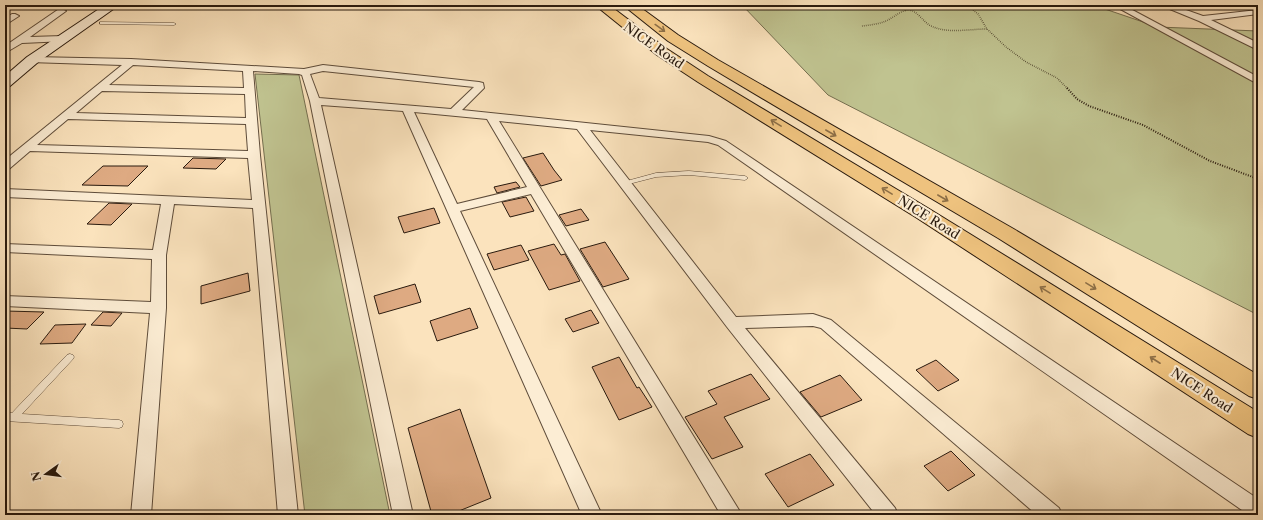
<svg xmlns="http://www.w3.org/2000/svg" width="1263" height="520" font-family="'Libre Caslon Text',serif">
	<rect width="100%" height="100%" fill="#fbe3bd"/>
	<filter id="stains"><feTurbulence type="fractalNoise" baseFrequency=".005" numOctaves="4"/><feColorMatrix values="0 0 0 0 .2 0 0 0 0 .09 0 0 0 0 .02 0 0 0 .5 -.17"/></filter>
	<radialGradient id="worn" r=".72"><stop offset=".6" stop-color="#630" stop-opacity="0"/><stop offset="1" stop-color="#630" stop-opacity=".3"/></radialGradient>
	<path fill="#c0c390" stroke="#746e4f" d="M742,5H1093L1158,27L1258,31V315L828,95Z
		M255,74L299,75L390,515H305Z"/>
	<path fill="#deaa82" stroke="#291a0e" d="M543,153L554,170L562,180L541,186L523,158Z
		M193,158L226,159L216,169L183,168Z
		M103,166H148L128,186L82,185Z
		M516,182L520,187L497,193L494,187Z
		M526,197L534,211L510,217L502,202Z
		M109,203L132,204L111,225L87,224Z
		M434,208L440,223L404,233L398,217Z
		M581,209L589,220L566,226L559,215Z
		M605,242L629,279L603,287L580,249Z
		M554,244L561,255L565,254L580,281L549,290L528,251Z
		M521,245L529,260L494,270L487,254Z
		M248,273L250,291L201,304V286Z
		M415,284L421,302L379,314L374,296Z
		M470,308L478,328L437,341L430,321Z
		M591,310L599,323L573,332L565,319Z
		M5,311L44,312L27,329L5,328Z
		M103,312L122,313L111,326L91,325Z
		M86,324L72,343L40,344L55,325Z
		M619,357L637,388L639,387L652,407L619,420L592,367Z
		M936,360L959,380L938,391L916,370Z
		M751,374L770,399L724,417L743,447L712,459L685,417L717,404L708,391Z
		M840,375L862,400L821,417L800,392Z
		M460,409L491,498L449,515H432L408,428Z
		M951,451L975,475L948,491L924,466Z
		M810,454L834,485L788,507L765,474Z"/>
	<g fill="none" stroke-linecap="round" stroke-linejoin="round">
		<defs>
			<path id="lane" d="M100,22L174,23L176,24L174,25L101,24H100Z
				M689,171L745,176L748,178L745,180L689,175L656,177L625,185L622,183L623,182L656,173Z
				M70,354L73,355L74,357L73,359L22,414L119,420L122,421L123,424L122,427L119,428L5,421V413H12L67,355Z"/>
			<path id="street" d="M1113,5H1123L1258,77V84Z
				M1160,5H1172L1203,16L1258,10V14L1211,20L1258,43V50L1199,21Z
				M59,9H62L66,11L30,37L63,36L67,39L66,41L22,43L5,53V46Z
				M12,14H15L19,16L5,25V18Z
				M32,57L131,59L304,69L323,65L479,82L483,83L484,88L462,110L709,136L726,141L1258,499V515H1249L718,145L708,142L590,130L736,317L813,314L831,320L1059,508L1062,515H1037L821,328L813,326L745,328L895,508L898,515H876L727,327L577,129L499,121L742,515H721L531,194L460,211L602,515H582L403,111L321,105L413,515H393L310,101L302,75L299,74L253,71L260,155L298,515H278L253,208L174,204L166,255V308L151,515H131L150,313L5,306V296L151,302L152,259L5,252V244L153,250L161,204L5,197V189L252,200L248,158L30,151L9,169L5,170V160L122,65L29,62L27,60ZM133,65L243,71L244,88L109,85ZM323,71L474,87L451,109L319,98L310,74ZM102,91L245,94L246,118L76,113ZM414,112L487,119L527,187L457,204ZM68,119L246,124L248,151L37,145Z"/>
			<path id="secondary" d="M105,5H119L37,63L10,86L5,87V76L27,57Z"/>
			<path id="highway" d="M595,5H609L667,49L708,76L931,210L1258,412V438L1248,434L917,218L698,82L657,55Z
				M623,5H637L678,35L718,60L1012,228L1258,375V399L1249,396L998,238L708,66L668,41Z"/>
		</defs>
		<use href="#lane" stroke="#5e4c3a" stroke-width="1"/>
		<use href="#street" stroke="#5e4c3a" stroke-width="2"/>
		<use href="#secondary" stroke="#291a0e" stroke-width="2"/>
		<use href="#highway" stroke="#291a0e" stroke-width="2"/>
		<path stroke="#291a0e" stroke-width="1.5" stroke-dasharray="0.5 1.5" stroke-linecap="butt" d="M967,5L978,14L987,29L1006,47L1026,62L1057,78L1068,89
			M905,10L911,5
			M862,26C870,25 879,24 886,21C893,18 901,10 909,10C918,11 923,22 931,26C948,34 969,29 987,29"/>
		<path stroke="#291a0e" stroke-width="2" stroke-dasharray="1 1.5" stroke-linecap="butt" d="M1067,88L1077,99L1089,106L1143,125L1210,161L1258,179"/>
		<use href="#lane" fill="#fcedd4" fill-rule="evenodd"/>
		<use href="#street" fill="#fcedd4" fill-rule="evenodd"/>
		<use href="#secondary" fill="#fcedd4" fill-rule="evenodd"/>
		<use href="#highway" fill="#eec27e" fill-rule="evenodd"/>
	</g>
	<defs><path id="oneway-shaft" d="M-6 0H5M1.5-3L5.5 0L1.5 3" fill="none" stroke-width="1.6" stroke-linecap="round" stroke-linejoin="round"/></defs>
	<g stroke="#8c6e46">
		<use href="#oneway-shaft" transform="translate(660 28) rotate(36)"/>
		<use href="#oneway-shaft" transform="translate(776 123) rotate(-149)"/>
		<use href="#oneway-shaft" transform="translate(831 133) rotate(30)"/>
		<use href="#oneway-shaft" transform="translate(887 191) rotate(-149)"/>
		<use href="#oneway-shaft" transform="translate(943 198) rotate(30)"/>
		<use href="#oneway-shaft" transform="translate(1091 286) rotate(31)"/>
		<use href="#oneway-shaft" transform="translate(1045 290) rotate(-148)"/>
		<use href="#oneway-shaft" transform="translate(1155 360) rotate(-147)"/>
	</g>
	<g text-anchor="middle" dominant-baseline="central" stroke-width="4" stroke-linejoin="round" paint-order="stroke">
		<g font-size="13" fill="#291a0e" stroke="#fcedd4">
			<text transform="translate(654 45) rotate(35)">NICE Road</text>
			<text transform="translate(929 217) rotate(32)">NICE Road</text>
			<text transform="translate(1202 390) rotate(33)">NICE Road</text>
		</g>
	</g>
	<rect width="1263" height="520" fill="none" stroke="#fbe3bd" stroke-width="20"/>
	<rect x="6" y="6" width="1251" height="508" fill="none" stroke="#291a0e" stroke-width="2"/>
	<rect x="10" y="10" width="1243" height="500" fill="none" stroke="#291a0e"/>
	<g transform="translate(46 474) rotate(256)" stroke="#fcedd4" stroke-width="3" paint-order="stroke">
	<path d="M0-3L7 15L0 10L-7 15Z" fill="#291a0e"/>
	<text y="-6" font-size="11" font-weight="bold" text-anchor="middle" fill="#291a0e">N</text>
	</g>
	<rect width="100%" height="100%" filter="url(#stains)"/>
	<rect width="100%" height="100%" fill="url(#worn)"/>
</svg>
